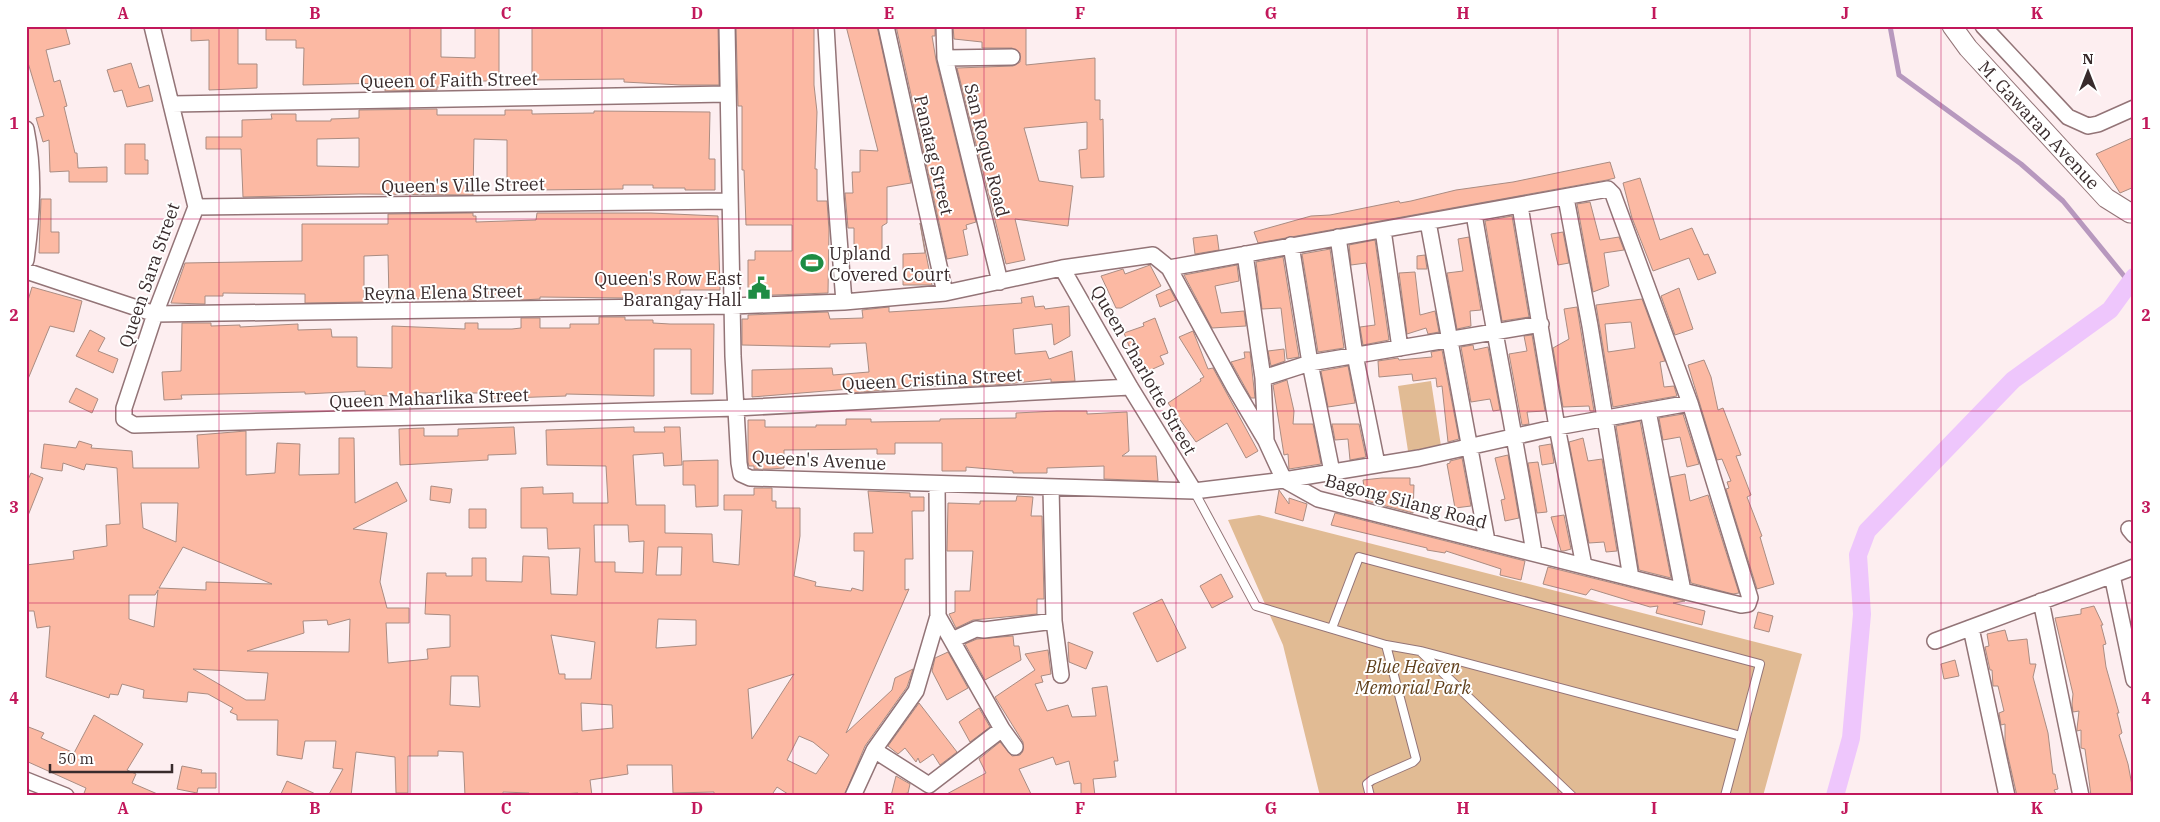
<svg xmlns="http://www.w3.org/2000/svg" width="2160" height="822" font-family="'IBM Plex Serif',serif">
	<rect width="100%" height="100%" fill="#fdeef0"/>
	<path fill="#e1bb94" d="M1431,381L1441,446L1408,451L1398,386Z
		M1259,515L1802,654L1763,796H1320L1283,645L1228,520Z"/>
	<g fill="none" stroke-linecap="round" stroke-linejoin="round">
		<path stroke="#b798be" stroke-width="5" d="M1890,26L1899,75L2021,164L2063,201L2129,282"/>
		<path stroke="#eec6fc" stroke-width="18" d="M1835,796L1851,738L1862,614L1858,555L1867,531L2013,380L2110,310L2134,277"/>
	</g>
	<path fill="#fcb9a3" stroke="#aa8c82" fill-rule="evenodd" d="M26,26H65L70,44L46,50L54,82L60,80L67,106L64,107L75,153H77L78,168L107,167V182H69V171L50,172L49,140L43,142L36,118L44,116L26,56Z
		M191,26H238V64H257V88L209,90V40L191,41Z
		M266,26H441V57L475,58V26H499V81H441V87H437V90L385,91V83L303,85L304,48H296V40H266Z
		M532,26H718L719,85H681L624,82V79L532,80Z
		M736,26H814V85L817,112L815,169H817V201H827L829,230L828,293L748,296V260H755V251H792V225H746L744,170H742V106H738Z
		M846,26H877L911,183L887,187V223L882,226V251H854V228H848L845,193H853L852,172H860V150L878,151Z
		M896,26H935V36H932L936,60L976,222L966,225L967,229L963,230L968,255L947,259Z
		M953,26H1026V65L1095,58V100H1100V120L1103,119L1104,177L1081,178L1079,150L1087,149V122L1024,128L1039,181L1073,186L1068,226L1015,219L1025,260L1006,264L957,68L1013,66L1020,62V53L1012,48H982V42L954,39Z
		M131,63L139,88L149,85L153,101L127,107L122,90L114,92L107,70Z
		M437,109V115H505V110H532V114L594,113V111L710,112L709,159H715V190H685V188H653V185H623V189L537,190V185H507V140L474,139L473,195L359,194L243,197L241,149H206V137H242V120L272,119L271,114H296V121H331V119L359,118V110ZM359,138V167L317,166V139Z
		M2134,137V187L2120,193L2096,154Z
		M125,144H145V160H148V174H125Z
		M1610,162L1615,178L1607,180L1258,243L1254,232L1311,216L1330,215L1399,201L1400,203L1411,201L1456,190L1513,182Z
		M1640,178L1660,240L1692,228L1704,255L1708,254L1716,273L1698,280L1689,258L1653,271L1632,218L1623,183Z
		M41,199H51V232H59V253H39Z
		M1590,202L1600,240L1619,237L1624,250L1604,253L1609,286L1593,292L1577,204Z
		M473,213V216H476V222L536,220L537,213H651L718,216L720,290H680V296L625,295V298L540,297V299L521,300V297L477,298V300H459L389,298L388,255L364,256V302L305,303V294L223,293V296H205V304L171,303L185,263L302,261V224H388V214Z
		M1512,216L1529,317L1502,321L1485,221Z
		M920,223L932,285H903V254L925,253Z
		M1563,232L1569,263L1558,265L1551,234Z
		M1217,235L1219,250L1195,254L1193,238Z
		M1469,237L1481,310L1470,311L1471,326L1457,329L1447,273L1463,271L1458,239Z
		M1375,240L1389,340L1363,345L1360,327L1375,325L1370,287L1366,263L1351,265L1349,245Z
		M1330,249L1344,348L1318,352L1302,254Z
		M1425,255L1427,269H1417V256Z
		M1283,257L1299,357L1287,359L1281,308L1262,309L1256,262Z
		M1150,265L1161,286L1121,308H1116L1101,276L1123,269L1125,274Z
		M1237,265L1239,281L1215,286L1221,313L1244,311L1246,326L1212,328L1184,275Z
		M1415,272L1420,315L1435,311L1439,332L1428,334L1426,328L1407,334L1399,273Z
		M32,287L82,301L74,332L50,326L28,379L26,307Z
		M1679,288L1693,329L1675,335L1661,296Z
		M1170,289L1176,300L1160,307L1156,295Z
		M1033,296L1035,307L1044,306L1045,309L1069,306L1070,336L1054,345L1052,324L1013,329L1015,354L1046,351L1049,359L1072,351L1075,381L1051,382V379L1008,384L959,387V384L850,393V389L752,397V370L832,368L833,375L869,372L866,343L830,344V347L742,345V319H748V315L828,312L830,319L863,318L862,310L889,307V312L920,310L1022,303L1021,298Z
		M1642,299L1665,361L1660,362L1664,387L1674,386L1677,396L1613,407L1596,305ZM1631,322L1635,348L1608,352L1605,324Z
		M1577,307L1594,411H1590L1589,406L1563,407L1553,348L1569,339L1564,309Z
		M599,317H625V320H653V323L670,324H714L713,394H691V349H654V396L566,394V396L481,399V393H418V399L392,400V396L365,395V391L305,394V392L181,395L182,399L164,400L162,372L181,371L182,323H211V326L240,325V327L298,324V330L331,329L332,337H357V367L392,368V326L465,329V323H478V329H512L521,328V318H540V328H570V324H599Z
		M1155,318L1168,353L1160,356L1164,364L1146,372L1133,345L1129,346L1124,333L1144,326L1143,323Z
		M90,330L105,338L98,351L118,359L113,373L76,356Z
		M1193,331L1208,369L1213,368L1258,451L1246,458L1227,423L1196,442L1168,403L1201,381L1200,379L1204,377L1179,337Z
		M1532,335L1545,411L1527,412L1529,424L1522,425L1509,354L1527,351L1524,336Z
		M1473,345L1474,350L1488,347L1500,410L1493,411L1490,399L1471,402L1461,347Z
		M1284,349L1285,361L1271,366L1268,351Z
		M1442,350L1459,439L1448,442L1442,386L1437,387L1436,378L1413,381L1412,374L1379,377L1378,361L1398,358L1399,360L1432,357L1431,352Z
		M1244,352H1250L1255,398H1251L1231,362L1245,358Z
		M1704,360L1711,377L1718,410L1723,408L1741,455L1736,456L1751,495L1747,497L1762,536L1760,537L1774,584L1757,589L1726,489L1729,488L1727,482L1731,481L1722,459L1717,460L1688,365Z
		M1348,366L1355,403L1328,407L1321,371Z
		M1287,380L1294,411L1293,424H1313L1321,464L1289,469L1288,454L1284,455L1273,385Z
		M76,388L98,399L92,413L69,402Z
		M1057,411H1087V414L1127,412L1129,451L1122,456H1156L1158,481L1104,479V466L1047,468V473H1013V471L966,467V471H942V443H895V454H877V449L784,450V468L771,469H754V466H749L748,462V420H765V427H816V425H846V419H871V422L940,421V419L1016,418V413Z
		M1683,414L1699,464L1687,467L1680,437L1663,440L1659,418Z
		M1640,421L1671,578L1639,570L1616,426Z
		M1332,424H1359L1366,457L1350,460L1348,439L1335,440Z
		M514,427L516,454L488,455V460L400,465L399,429L424,428V436H458V429Z
		M634,427V432H665L664,427H680L682,465L664,466L663,453L633,455L636,505H665V533L712,534L713,562L739,565L742,510H724V495H754V488H772V501H776V508H800V536L794,576L816,582L815,586L851,591L852,588L863,591L864,551H854V533H873L868,491L910,493V497H924V511H912L913,559H905V590L909,589L846,733L892,690L895,678L913,669L907,687L865,746L844,796H791L777,787L771,796H714V792L673,793L672,765H627L628,774L590,780L592,796H578V793L529,796V793L503,792V796H465L463,752L438,751V756H408V793H396L395,757L356,752L351,796H328L343,769L333,768L336,741H305L302,759L277,755L278,720H237V715L230,712L233,708L208,694L188,692L187,702L143,698L144,690L122,684L118,695L110,694L109,698L46,677L50,626L37,628L34,611H28L26,565L74,559L73,551L107,546L106,525L120,524L117,468L86,464L84,470L63,463L62,471L41,468L44,444L76,448L79,441L92,445L91,448L132,451L133,468H199L197,435L246,431V475L275,473L277,443L300,444L299,475L339,474V438H354L355,503L397,482L407,501L353,529L387,533L380,582L387,608H409V623H386L388,663L428,659L427,649L450,647V615L425,614L427,573H446V576H472V558H486V581L522,582L523,556L549,557L551,594L577,595L580,548L548,549L547,528H521V488L543,487V494L573,493V503H608L606,466L547,465L546,430ZM141,503H178L176,542L143,528ZM594,525H628L629,542L644,541L643,573L615,572V562H595ZM183,547L272,584L206,582V590L159,588ZM658,547H682L681,575H656ZM158,590L154,627L129,619V595H155ZM350,619L349,652L247,651L304,633L303,621L327,620L328,625ZM658,619L696,620V645L656,648ZM551,635L595,642L591,679H565V674H559ZM193,669L268,673L265,700H246ZM794,674L752,739L748,689ZM451,676H478L480,707L450,705ZM581,703L612,705L613,728L582,731ZM799,736L813,742L829,755L816,774L787,760Z
		M1583,438L1588,461L1602,459L1617,551L1606,552L1604,542L1589,543L1569,442Z
		M1551,444L1554,463L1542,465L1539,446Z
		M1508,455L1519,518L1505,521L1501,500L1505,499L1495,458Z
		M1462,458L1471,506L1455,508L1447,464L1450,463V461Z
		M718,460V506L696,507L695,485H683V461Z
		M1538,462L1547,512L1537,513L1528,463Z
		M31,473L43,478L27,518L26,484Z
		M1685,474L1690,501L1708,495L1739,593L1733,594L1691,583L1670,477Z
		M1382,478H1410V485H1414L1413,513L1366,501L1363,480Z
		M431,486L452,489L450,503L430,500Z
		M1279,490L1289,504V498L1307,504L1303,521L1275,513Z
		M1017,496L1033,497L1031,516H1042L1044,599H1037V614L973,620L956,628L949,614L955,612V591H970L973,551H947L948,503L980,504V501H1016Z
		M469,509H486V528H469Z
		M1335,513L1525,561L1521,580L1500,575L1501,569L1446,551L1445,553L1427,550V548L1331,525Z
		M1564,515L1571,549L1564,551H1561L1551,517Z
		M1548,567L1685,601L1673,603L1705,611L1702,625L1656,613L1658,606L1650,607L1591,589L1586,595L1543,584Z
		M1221,574L1233,597L1212,608L1200,586Z
		M1162,599L1186,648L1157,662L1133,613Z
		M2094,606L2103,625H2101L2106,644L2103,645L2106,667L2119,713H2117L2122,733L2119,735L2128,764L2134,796H2091L2085,749L2081,748V730L2077,731V729L2079,711L2073,712L2072,704L2073,694L2055,618L2081,614V609Z
		M1758,612L1773,616L1769,632L1754,628Z
		M2005,630L2008,641L2027,639L2030,664H2036L2033,677L2048,733L2053,774H2055L2058,789L2054,790L2057,796H2017L2005,743V724L2001,725L1999,713L2004,711L1998,686H1993L1992,670H1990L1985,647L1989,646L1987,634Z
		M1013,636L1014,646H1019L1021,660L985,680L965,644L977,639Z
		M1068,642L1093,652L1086,669L1069,662Z
		M1048,650L1051,674L1041,676L1043,682L1035,684L1047,711L1068,705L1072,717L1096,716L1092,688L1107,686L1118,761H1114L1116,777L1093,779L1095,796H1081V783L1074,784L1069,761L1056,765L1053,757L1019,769L1032,796H943L986,773L979,759L1000,742L1012,756L1020,755L1023,751V742L995,697L1035,670L1025,654Z
		M948,652L968,688L947,700L932,671L935,658Z
		M1955,660L1959,676L1944,679L1941,664Z
		M919,703L957,752L940,765L933,754L920,763L918,758L916,762L905,748L898,754L888,746Z
		M979,708L990,727L970,742L959,722Z
		M94,715L143,744L127,770L136,774L132,783L162,796H83L86,788L26,761V726L44,733L41,738L74,753Z
		M182,766L202,770L201,773H216V788H198L197,793L177,789Z
		M896,776L910,784L908,793L891,796Z
		M287,781L320,796H280Z"/>
	<g fill="none" stroke-linecap="round" stroke-linejoin="round">
		<defs>
			<path id="service" d="M1194,491L1256,606L1386,645L1420,651L1572,796
				M1332,628L1359,557L1760,664L1725,796
				M1421,651L1741,736
				M1370,796L1367,784L1372,780L1413,762L1416,759L1386,645"/>
			<path id="minor" d="M152,26L196,207L155,314L124,408V419L134,425L736,408L1130,387
				M727,26L733,356L739,463L741,474L750,478L1194,491L1284,480L1419,458L1557,427L1690,403
				M826,26L836,199L844,302
				M886,26L945,293
				M944,26L945,58L1000,282
				M1983,26L2068,117L2088,126L2098,124L2134,108
				M945,58L1012,57
				M172,104L727,94
				M26,129C35,173 32,215 26,260
				M1566,198L1590,326L1631,578
				M1520,206L1557,427L1584,566
				M196,207L730,201
				M1474,214C1493,327 1516,440 1534,553
				M1428,222L1487,541
				M1383,230L1400,348
				M1338,237L1355,355L1377,464
				M1291,245L1310,363L1332,472
				M1245,254L1263,378L1266,440
				M1062,268L1130,387L1194,491
				M26,271L155,314L732,306L844,302L945,293L1062,268L1153,255L1169,268L1234,387L1266,441L1284,480L1318,499L1683,591L1741,605L1748,604L1750,598L1690,403L1613,194L1608,189L1169,268
				M1263,378L1310,363L1541,324
				M1648,411L1683,591
				M937,484L938,616L916,691L874,750L929,785L1002,729
				M1051,487L1054,621L1061,675
				M2129,529L2134,535
				M2112,575L2134,680
				M2041,601L2081,796
				M938,616L1002,729L1015,747
				M1971,628L2007,796
				M952,640L976,629L984,630L1054,621
				M1935,641L2134,567
				M26,780L66,796
				M853,796L874,750"/>
			<path id="tertiary" d="M1952,26L1968,48L2106,198L2130,213L2134,212"/>
		</defs>
		<use href="#service" stroke="#937477" stroke-width="10"/>
		<use href="#minor" stroke="#937477" stroke-width="18"/>
		<use href="#tertiary" stroke="#937477" stroke-width="21"/>
		<use href="#service" stroke="#fff" stroke-width="8"/>
		<use href="#minor" stroke="#fff" stroke-width="15"/>
		<use href="#tertiary" stroke="#fff" stroke-width="19"/>
	</g>
	<path fill="none" stroke="#c2185b" stroke-width="1" stroke-opacity="0.55" d="M219,26V796M410,26V796M602,26V796M793,26V796M984,26V796M1176,26V796M1367,26V796M1558,26V796M1750,26V796M1941,26V796M26,219H2134M26,411H2134M26,603H2134"/>
	<defs>
		<symbol id="stadium-bare" viewBox="-9 -9 18 18"><path d="M0-5a6.5 5 0 1 0 0 10a6.5 5 0 1 0 0-10ZM-3.5-1.8h7v3.6h-7Z" fill="#1f8c44" stroke="#fff" stroke-width="2.5" paint-order="stroke"/></symbol>
		<symbol id="civic-bare" viewBox="-9 -9 18 18"><path d="M-.6-6.5H3V-4.5H.6V-3L4-1V1h2V6H-6V1h2V-1L-.6-3ZM-1.2 2.5V6h2.4V2.5Z" fill="#1f8c44" stroke="#fff" stroke-width="2.5" paint-order="stroke"/></symbol>
	</defs>
	<g fill-rule="evenodd">
		<use href="#stadium-bare" x="796" y="247" width="32" height="32"/>
		<use href="#civic-bare" x="743" y="272" width="32" height="32"/>
	</g>
	<g text-anchor="middle" dominant-baseline="central" stroke-width="4" stroke-linejoin="round" paint-order="stroke">
		<g font-size="18" fill="#382b2c" stroke="#fff">
			<text transform="translate(449 80) rotate(-1)">Queen of Faith Street</text>
			<text transform="translate(2039 125) rotate(47)">M. Gawaran Avenue</text>
			<text transform="translate(987 150) rotate(76)">San Roque Road</text>
			<text transform="translate(934 155) rotate(77)">Panatag Street</text>
			<text transform="translate(463 185) rotate(-1)">Queen's Ville Street</text>
			<text transform="translate(149 275) rotate(-71)">Queen Sara Street</text>
			<text transform="translate(443 292) rotate(-1)">Reyna Elena Street</text>
			<text transform="translate(1144 370) rotate(60)">Queen Charlotte Street</text>
			<text transform="translate(932 379) rotate(-3)">Queen Cristina Street</text>
			<text transform="translate(429 398) rotate(-2)">Queen Maharlika Street</text>
			<text transform="translate(819 460) rotate(3)">Queen's Avenue</text>
			<text transform="translate(1406 501) rotate(15)">Bagong Silang Road</text>
		</g>
		<g font-size="18" fill="#382b2c" stroke="#fff" text-anchor="start">
			<text x="829" y="253">Upland<tspan x="829" dy="21">Covered Court</tspan></text>
			<text x="742" y="278" text-anchor="end">Queen's Row East<tspan x="742" dy="21">Barangay Hall</tspan></text>
		</g>
		<g font-size="18" font-style="italic" fill="#603f1a" stroke="#fff">
			<text x="1413" y="666">Blue Heaven<tspan x="1413" dy="21">Memorial Park</tspan></text>
		</g>
	</g>
	<rect width="2160" height="822" fill="none" stroke="#ffffff" stroke-width="55"/>
	<g transform="translate(2088 72)" stroke="#ffffff" stroke-width="4" paint-order="stroke">
	<path d="M0-4L9 19L0 12L-9 19Z" fill="#382b2c"/>
	<text y="-8" font-size="14" font-weight="bold" text-anchor="middle" fill="#382b2c">N</text>
	</g>
	<path d="M50 764v8h122v-8" fill="none" stroke="#382b2c" stroke-width="2.5"/>
	<text x="58" y="764" font-size="15" fill="#382b2c" stroke="#ffffff" stroke-width="4" paint-order="stroke">50 m</text>
	<rect x="28" y="28" width="2104" height="766" fill="none" stroke="#c2185b" stroke-width="2"/>
	<g font-size="16" text-anchor="middle" font-weight="bold" fill="#c2185b">
		<text x="123" y="19">A</text>
		<text x="315" y="19">B</text>
		<text x="506" y="19">C</text>
		<text x="697" y="19">D</text>
		<text x="889" y="19">E</text>
		<text x="1080" y="19">F</text>
		<text x="1271" y="19">G</text>
		<text x="1463" y="19">H</text>
		<text x="1654" y="19">I</text>
		<text x="1845" y="19">J</text>
		<text x="2037" y="19">K</text>
		<text x="14" y="129">1</text>
		<text x="2146" y="129">1</text>
		<text x="14" y="321">2</text>
		<text x="2146" y="321">2</text>
		<text x="14" y="513">3</text>
		<text x="2146" y="513">3</text>
		<text x="14" y="704">4</text>
		<text x="2146" y="704">4</text>
		<text x="123" y="814">A</text>
		<text x="315" y="814">B</text>
		<text x="506" y="814">C</text>
		<text x="697" y="814">D</text>
		<text x="889" y="814">E</text>
		<text x="1080" y="814">F</text>
		<text x="1271" y="814">G</text>
		<text x="1463" y="814">H</text>
		<text x="1654" y="814">I</text>
		<text x="1845" y="814">J</text>
		<text x="2037" y="814">K</text>
	</g>
</svg>
